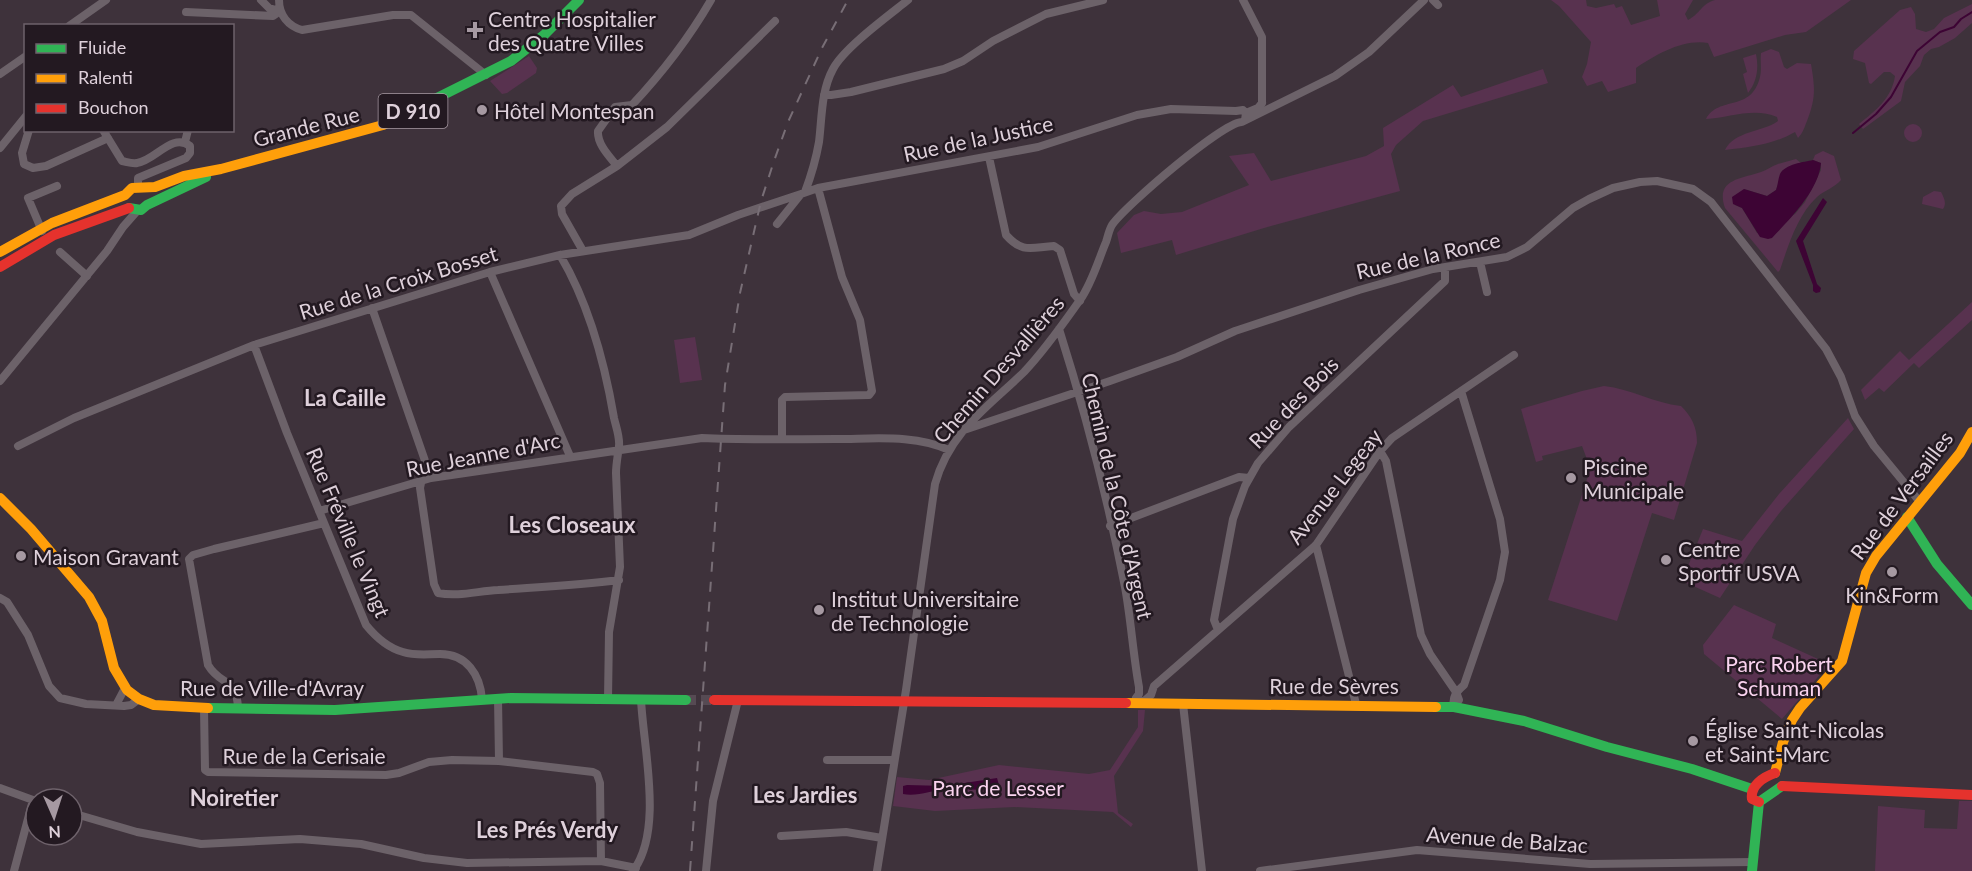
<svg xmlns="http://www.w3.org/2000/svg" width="1972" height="871" font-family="Lato,sans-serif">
	<rect width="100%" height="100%" fill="#3e323b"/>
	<path fill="#58324f" d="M1551,0H1586L1587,6L1596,8L1614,4L1616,8L1622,6L1631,25L1660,16L1657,0H1693L1685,14L1688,20C1701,13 1701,4 1715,0H1851L1806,32L1785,35L1714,57L1708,43C1683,39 1657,54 1636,68V83L1608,92L1602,81L1587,86L1582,77L1587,64L1591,42L1559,6Z
		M1972,4V23L1955,38L1939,47L1931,49L1924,55L1920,66L1905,82L1901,101L1863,129L1859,124C1875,111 1892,98 1895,76L1890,72H1884L1871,84L1869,83L1865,63L1853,59L1854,51L1900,10L1911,7L1915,14L1916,29L1926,32L1934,29L1944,18Z
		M1771,49L1779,52L1784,67L1787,69L1797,63L1811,64C1815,88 1816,98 1807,121C1804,128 1803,133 1798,138L1795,132C1772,145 1751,147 1725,150C1734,131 1763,132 1778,121L1777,117C1754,107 1729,118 1706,119C1719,95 1751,113 1760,77C1762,69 1760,61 1761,53Z
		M1756,54C1759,68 1757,82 1748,93L1743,74L1747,72L1743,58Z
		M529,56L537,68L536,73L507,93L502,94L490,81Z
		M1543,69L1548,83L1423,121L1396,145L1391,154L1400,191L1264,228L1176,255L1172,240L1121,253L1117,233L1134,215L1144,211L1161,214L1182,212L1249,185L1229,156L1254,153L1271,181L1366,156L1384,146L1383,128L1453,85L1461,97Z
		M1904 133a9 9 0 1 1 18 0a9 9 0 1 1-18 0Z
		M1823,151L1834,156L1841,180C1834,188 1825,190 1817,197C1798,214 1788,246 1780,270L1778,272L1725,208C1715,179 1741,179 1761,172C1767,170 1772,166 1778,164C1784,162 1790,161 1796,159L1801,163C1783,168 1782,173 1776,190L1767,196L1744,189L1735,205L1742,208L1757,233L1795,214L1805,202L1821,170V163L1813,160L1815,155Z
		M1934,191L1941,192C1944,198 1947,203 1943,209L1922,204L1923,197Z
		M1972,302V320L1919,368L1914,363L1884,392L1879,388L1865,400L1861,390L1900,351L1909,360Z
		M695,337L702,380L680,383L674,340Z
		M1604,386C1631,389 1654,403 1681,406C1692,417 1697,427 1697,443L1674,520L1652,513L1617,621L1548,600L1589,473L1588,462L1582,446L1542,456L1543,460L1536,462L1521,409L1582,391Z
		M1848,418L1854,429L1781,511L1755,545L1720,598L1682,581L1703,529L1742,541L1779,494Z
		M1734,605L1776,624L1772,638L1829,664L1782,719L1704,654L1703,645Z
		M1138,710H1145L1143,731L1114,776L1118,813L1133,824L1131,827L1113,812L1014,807L935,811L893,806L897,777L929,780L999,765L1089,774L1110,770L1138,727Z
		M1959,801H1972V871H1875L1878,806L1925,810L1924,828L1957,829Z"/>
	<path fill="#3d0434" d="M1813,160L1821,163C1819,190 1790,219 1772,238L1768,239L1760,237L1742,208L1733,204L1732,197L1744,189L1767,196L1776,190C1778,185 1778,179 1780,174C1785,164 1804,162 1813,160Z
		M1823,198L1827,202L1803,241L1817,284L1821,288L1820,292L1816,293L1813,291V285L1796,241Z
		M997,778L999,785C980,794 965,787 946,789C932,790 917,797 903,794V786L907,785L945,786Z"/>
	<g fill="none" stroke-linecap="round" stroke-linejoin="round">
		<path stroke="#3d0434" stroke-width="2" d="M1853,133L1876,114L1891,97L1917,51L1940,32L1954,27L1961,19L1972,12"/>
		<path stroke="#564a53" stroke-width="10" stroke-dasharray="10 5" stroke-linecap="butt" d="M686,700H714"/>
		<path stroke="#6c6269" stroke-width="8" d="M261,0L269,8L280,11
			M279,0C279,15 288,26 302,30L393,15H411L486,75
			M1243,0L1262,37V103
			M1433,0L1438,5
			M186,12L273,16L280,11
			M69,26L106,0
			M0,74L26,56
			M824,95H831L851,92L944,69L963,61L993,41L1046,14L1103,0
			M1236,111L1243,110L1246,113L1245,120
			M1246,113L1258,108L1262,103
			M29,130L22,153L24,164L33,168L46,166L108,138
			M103,130L122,161C127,162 133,164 137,163C155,161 172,132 190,146V153L186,158L138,178V187
			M185,142L188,130
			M0,148L26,116
			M989,157L1006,235C1023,254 1032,247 1054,246L1060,250L1074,294L1080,301
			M617,166L667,127L775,21
			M805,192C811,176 816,159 819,142C822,118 821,91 833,69C844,48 888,16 908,0
			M777,224L801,194L818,188L1038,147L1137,115L1171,109L1236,111
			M42,231L28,198L57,186
			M583,251L562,214L561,206L572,194L617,166C609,156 597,144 598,131L615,107L632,105C662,73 689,38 711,0
			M60,252L87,276
			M560,255C588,302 605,365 614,418C616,427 620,437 619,446C618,455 616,464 616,473L620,567L609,632L608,699
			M1480,262L1487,292
			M490,272L570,456
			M372,308L431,478
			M1059,329C1086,414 1108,500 1125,587C1131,620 1133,654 1139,687V694L1136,698L1143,702L1151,695L1154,686L1316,545L1380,451L1392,438L1514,355
			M254,345L287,433L366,625C375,636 388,648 403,652C416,656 427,654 440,654C467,654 480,675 482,699
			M0,381L107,251L123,227L137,211
			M964,430L1110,381L1177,357L1235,331L1359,290L1433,269L1507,257L1527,247L1573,208L1589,199L1613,188L1640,182L1657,181L1693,189L1711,202L1826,349L1841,377L1855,416L1874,446L1920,502
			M782,439V400L785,397L869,395L872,391L860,320L842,277L818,188
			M18,446L74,418L254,345L490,272L560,255L689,235L738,215L801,194
			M1380,451L1386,461L1421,635L1430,654L1456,692L1459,700L1454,707
			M421,483L420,488L434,584L438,593C458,597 478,591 498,590C539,587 579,585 619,580
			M319,511L431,478L702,438C746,440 791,439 836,439C873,439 915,434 949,450
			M1110,526L1239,477L1249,478
			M1316,545L1356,704
			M0,598L7,602L28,635L49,686L60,698L86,704L124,706L131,705L139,699
			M1218,630L1214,620L1233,519L1245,486L1258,463L1289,427L1445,281V267
			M498,698L499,761
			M1183,704L1202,871
			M116,705L125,688
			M1454,707C1452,697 1456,692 1464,685L1500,580L1505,552L1500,519L1461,391
			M204,708L205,770L208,772L386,775L399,773L429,762L452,760L499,761L593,772L597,774L600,783L601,861
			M238,709C237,676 221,687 208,665L189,559L193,555L214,549L324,523
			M827,760H894
			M0,788L33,800L14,871
			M72,813L137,832L201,844L300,839L361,844L424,858L467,863L601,861L636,868
			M781,836L846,832L882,838
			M633,871C664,830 643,747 641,699
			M706,871L713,801L738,700
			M877,871L906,690L935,484C950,431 988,407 1024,372C1045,350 1063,324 1080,300C1092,283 1098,261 1106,242C1108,236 1109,230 1112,225C1125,206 1223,122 1242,122L1335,76L1369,52L1424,0
			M1260,871L1417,850L1590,864L1753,862"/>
		<path stroke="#30b455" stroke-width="10" d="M427,103L511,61L544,35L579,0
			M129,208L141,210L147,205L206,177
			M1907,517L1937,564L1972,605
			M1436,707H1454L1524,721L1607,747L1692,769L1752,789
			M208,708L335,710L511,698L686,700
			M1759,802L1782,786
			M1752,871L1759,802"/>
		<path stroke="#ff9f0a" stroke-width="10" d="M0,252L52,223L125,195L132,188L155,187L184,176L221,169L383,125L427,103
			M0,498L31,529L89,597L102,621L114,668L127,690L139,699L154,705L208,708
			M1126,703L1436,707
			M1775,773L1783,742L1792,720L1800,708L1842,661L1866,573L1876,556L1960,453L1972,432"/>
		<path stroke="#e5322d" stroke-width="10" d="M0,267L54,235L129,208
			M714,700L1126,703
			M1782,786L1972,795
			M1759,802L1752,799C1750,786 1763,777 1775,773"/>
		<path stroke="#786e76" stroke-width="2" stroke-dasharray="10 10" stroke-linecap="butt" d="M690,871L725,385L740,293L761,201L774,161L788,122L822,48L848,0"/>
	</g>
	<g fill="#a699a2" stroke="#231921" stroke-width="2">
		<path d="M472 21h6v6h6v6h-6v6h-6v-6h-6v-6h6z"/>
		<circle cx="482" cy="110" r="6"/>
		<circle cx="1571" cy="478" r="6"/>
		<circle cx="21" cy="556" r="6"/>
		<circle cx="1666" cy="560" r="6"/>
		<circle cx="1892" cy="572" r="6"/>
		<circle cx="819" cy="610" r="6"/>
		<circle cx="1693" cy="741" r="6"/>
	</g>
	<g text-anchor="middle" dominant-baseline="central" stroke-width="5" stroke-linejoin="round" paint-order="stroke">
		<rect fill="#231921" stroke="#a699a2" stroke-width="1.5" x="378.5" y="94" width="69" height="34" rx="4.5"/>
		<g font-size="20" font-weight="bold" fill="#ded0da">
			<text x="413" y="111">D 910</text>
		</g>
		<g font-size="21" fill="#ded0da" stroke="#231921" text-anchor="start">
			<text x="488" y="18">Centre Hospitalier<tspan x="488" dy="24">des Quatre Villes</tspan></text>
			<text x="494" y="110">Hôtel Montespan</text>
			<text x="1583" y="466">Piscine<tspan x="1583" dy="24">Municipale</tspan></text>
			<text x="1678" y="548">Centre<tspan x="1678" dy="24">Sportif USVA</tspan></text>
			<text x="33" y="556">Maison Gravant</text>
			<text x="1892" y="594" text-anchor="middle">Kin&amp;Form</text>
			<text x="831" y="598">Institut Universitaire<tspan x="831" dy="24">de Technologie</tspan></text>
			<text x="1705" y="729">Église Saint-Nicolas<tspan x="1705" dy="24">et Saint-Marc</tspan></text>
		</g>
		<g font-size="21" fill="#ded0da" stroke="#231921">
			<text transform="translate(306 126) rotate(-14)">Grande Rue</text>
			<text transform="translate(978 138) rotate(-12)">Rue de la Justice</text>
			<text transform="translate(1428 255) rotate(-13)">Rue de la Ronce</text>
			<text transform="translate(398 282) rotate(-17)">Rue de la Croix Bosset</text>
			<text transform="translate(998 369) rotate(-49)">Chemin Desvallières</text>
			<text transform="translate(1293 402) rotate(-46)">Rue des Bois</text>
			<text transform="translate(483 454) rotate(-11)">Rue Jeanne d'Arc</text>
			<text transform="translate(1334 486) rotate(-52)">Avenue Legeay</text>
			<text transform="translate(1901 495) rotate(-53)">Rue de Versailles</text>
			<text transform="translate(1118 496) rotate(77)">Chemin de la Côte d'Argent</text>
			<text transform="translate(349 532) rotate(67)">Rue Fréville le Vingt</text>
			<text x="1334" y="685">Rue de Sèvres</text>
			<text x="272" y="687">Rue de Ville-d'Avray</text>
			<text x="304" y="755">Rue de la Cerisaie</text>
			<text transform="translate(1507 839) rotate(4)">Avenue de Balzac</text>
		</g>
		<g font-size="21" fill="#fad3ef" stroke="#231921">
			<text x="1779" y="663">Parc Robert<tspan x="1779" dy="24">Schuman</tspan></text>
			<text x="998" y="787">Parc de Lesser</text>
		</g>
		<g font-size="22" font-weight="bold" fill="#ded0da" stroke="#231921">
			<text x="345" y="397">La Caille</text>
			<text x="572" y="524">Les Closeaux</text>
			<text x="805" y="794">Les Jardies</text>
			<text x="234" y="797">Noiretier</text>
			<text x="547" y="829">Les Prés Verdy</text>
		</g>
	</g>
	<rect x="24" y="24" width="210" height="108" fill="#231921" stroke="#6e626b" stroke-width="1.5"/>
	<rect x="36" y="44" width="30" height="9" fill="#30b455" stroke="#6e626b" stroke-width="1.5"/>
	<text x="78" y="54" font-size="18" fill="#ded0da">Fluide</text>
	<rect x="36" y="74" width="30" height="9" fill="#ff9f0a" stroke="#6e626b" stroke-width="1.5"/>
	<text x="78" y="84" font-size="18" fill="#ded0da">Ralenti</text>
	<rect x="36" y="104" width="30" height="9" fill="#e5322d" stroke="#6e626b" stroke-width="1.5"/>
	<text x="78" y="114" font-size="18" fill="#ded0da">Bouchon</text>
	<g transform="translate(54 817) rotate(177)"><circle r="28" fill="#231921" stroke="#6e626b" stroke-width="1.5"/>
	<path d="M0-4.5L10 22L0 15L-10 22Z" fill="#a699a2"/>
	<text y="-9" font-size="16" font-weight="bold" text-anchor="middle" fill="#ded0da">N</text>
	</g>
</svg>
